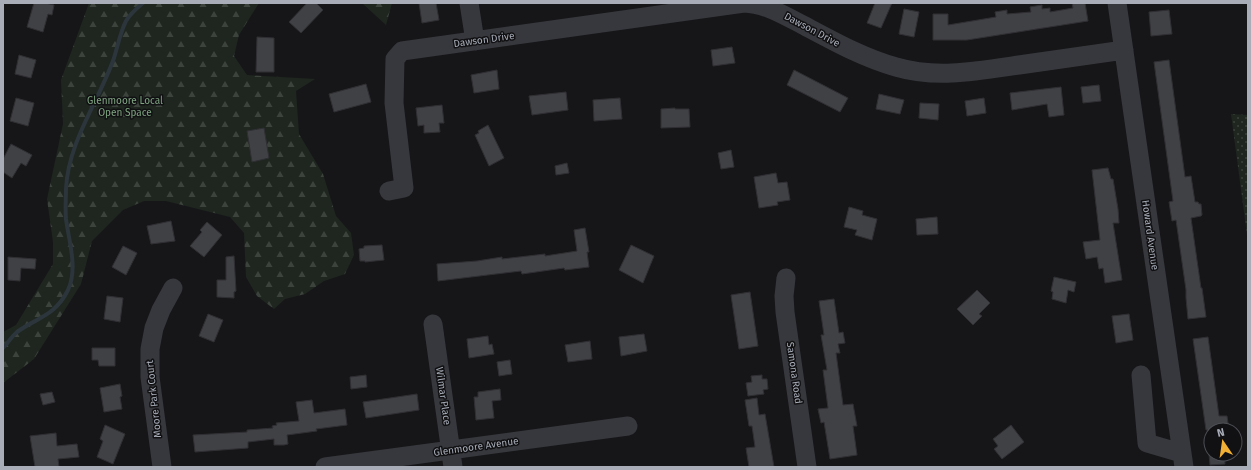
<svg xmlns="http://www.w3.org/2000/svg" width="1251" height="470" font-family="'Fira Sans',sans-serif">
	<defs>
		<pattern id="grass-dots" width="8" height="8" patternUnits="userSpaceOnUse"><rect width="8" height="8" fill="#1e261f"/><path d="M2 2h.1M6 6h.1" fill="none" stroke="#3c433d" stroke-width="1.8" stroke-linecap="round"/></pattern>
		<pattern id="forest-firs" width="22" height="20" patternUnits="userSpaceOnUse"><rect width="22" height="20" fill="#1e261f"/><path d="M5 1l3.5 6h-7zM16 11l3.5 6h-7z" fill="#3c433d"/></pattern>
	</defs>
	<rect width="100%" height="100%" fill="#161618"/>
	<path fill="url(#grass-dots)" d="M1231,114L1248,115V242Z"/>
	<path fill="url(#forest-firs)" d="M89,3H259L239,35L234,56L247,75L315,79L296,91L299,134L323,174L336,216L351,233L354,255L345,274L324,281L305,294L285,299L274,309L257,296L246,277L244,233L230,217L166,201H144L123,210L92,241L81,284L34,359L3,383V332L16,325L53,264V242L47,199L63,124L61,80Z
		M362,3H392L386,25Z"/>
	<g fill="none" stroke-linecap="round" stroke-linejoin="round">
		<path stroke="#2c353c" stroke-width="4" d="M3,348C8,343 12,336 17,332C38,317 55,316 68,290C78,268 69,242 66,219C65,209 66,198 66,189C68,142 99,101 114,58C118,45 120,33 126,21C130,14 137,8 143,3"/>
	</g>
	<path fill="#404145" stroke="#303034" d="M34,3H45L54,5L52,15L48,14L43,32L27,27Z
		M307,3H316L323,10L301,33L289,22Z
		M419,3H436L439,20L422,23Z
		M875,3H892L881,28L867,23Z
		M1072,3H1085L1088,21L967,40H933V14H948V25L996,17L995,12L1007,10V14L1031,12L1030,7L1042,5V9L1050,8V12L1073,8Z
		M904,9L919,12L914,37L899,34Z
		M1169,10L1172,34L1151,36L1149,12Z
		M257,37L274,38V72H256Z
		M732,47L735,63L713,66L711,50Z
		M19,55L36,60L31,78L15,74Z
		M1169,60L1185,177L1191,176L1195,202H1198L1199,204H1201L1202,215L1201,216L1191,218L1201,288H1202L1206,317L1188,319L1186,298V290L1176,220L1172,221L1169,202L1173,201L1154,62Z
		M497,70L499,89L474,93L471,75Z
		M794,70L848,98L840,112L787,85Z
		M366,84L371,102L334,112L329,94Z
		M1099,85L1101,101L1083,103L1081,87Z
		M1061,87L1064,115L1049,117L1047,104L1012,110L1010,93Z
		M566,92L568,110L532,115L529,96Z
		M879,94L904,100L900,114L876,109Z
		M16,98L34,103L28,126L10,121Z
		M620,98L622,119L594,121L593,100Z
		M984,98L986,113L967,116L965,101Z
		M920,103L939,104L938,120L919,118Z
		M442,105L444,123H439L440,132L424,133V125L418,126L416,108Z
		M675,108V109H689L690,127L661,128V109Z
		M488,125L504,158L489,166L475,135L479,133L478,131Z
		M264,128L269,158L252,162L247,131Z
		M11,144L32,155L26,166L21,163L12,178L3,172V159Z
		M731,150L734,167L721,169L718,153Z
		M567,163L569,173L556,175L555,166Z
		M1108,168L1111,179H1113L1118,209L1119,223H1113L1122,280L1105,283L1103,268L1099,269L1097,257L1086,259L1083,242L1100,240L1092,170Z
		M776,173L778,183L787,182L790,200L777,202L778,205L759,208L754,177Z
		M849,207L863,211L862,215L877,219L872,240L855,235L857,230L844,227Z
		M937,217L938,234L917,235L916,219Z
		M171,221L175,241L151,244L147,226Z
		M207,222L222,235L204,257L190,246L202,232L200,230Z
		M585,228L589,252H587L589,267L565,270L564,268L522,274L521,271L438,281L437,264L477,261L502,257V259L545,254V256L577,251L574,230Z
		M382,245L384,260L365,262V261H360L359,249L364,248V246Z
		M631,245L654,256L643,283L619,270Z
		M123,246L137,253L126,275L112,267Z
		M234,256L236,291L234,292V298L217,297V280H226V257Z
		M8,257L36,259L35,269L21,268L20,281L8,280Z
		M1054,277L1076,282L1074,292L1068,290L1066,303L1052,299L1053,292L1051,291Z
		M977,290L990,303L979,314L982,316L973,325L957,309Z
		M750,292L758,346L739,349L731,295Z
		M107,296L123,298L120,322L104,319Z
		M834,299L839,333L843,332L845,343L838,344L840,353H836L843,405L853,404L857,426H853L857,455L830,459L824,422L821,423L818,409L828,408L823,370H827L821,335H824L819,301Z
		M208,314L223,320L214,342L199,336Z
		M1129,314L1133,340L1116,343L1112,316Z
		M644,334L647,351L621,356L619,337Z
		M488,336L489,345L492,344L494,354L469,358L467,339Z
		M1208,337L1219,416H1227L1229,430H1206L1193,339Z
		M590,341L592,359L568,362L565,345Z
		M92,348H115V366H99L98,360H92Z
		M510,360L512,374L499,376L497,362Z
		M366,375L367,387L351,389L350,377Z
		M762,375V379H767L768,389L763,390L764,394L748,396L746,383L752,382L751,376Z
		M120,384L122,396L120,397L122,409L104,412L100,388Z
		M500,389L501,400L492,401L494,418L476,420L474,397H478V392Z
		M52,392L55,402L43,405L40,394Z
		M417,394L419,410L366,418L363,402Z
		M757,398L759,415L765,414L774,467H749L746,448L755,447L752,426H749L745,400Z
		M312,400L314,413L345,409L347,425L316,429L317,431L287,435L288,444L284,445H274V439L248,442V448L195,452L193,435L247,432V430L273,428L272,426L277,425L276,423L299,421L296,402Z
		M105,425L125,434L113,464L97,457L103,441L100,439Z
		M1011,425L1024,442L1002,459L994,449L998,446L993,439Z
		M56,433L57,446L77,444L79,457L58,459L59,467H35L30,436Z
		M1209,454H1224L1225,464L1210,465Z"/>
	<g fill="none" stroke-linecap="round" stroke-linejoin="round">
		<path stroke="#37383d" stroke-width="19" d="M469,3L475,41
			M1117,3L1184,467
			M389,191L404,188L394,103L395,59L402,51L744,3C767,4 785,16 805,26C835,42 864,58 896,67C937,79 978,71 1019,65C1054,60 1089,55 1124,50
			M786,278L784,296L785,312L807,467
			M433,324L453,467
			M1141,375L1147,443L1181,453
			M162,467L150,377V349L154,328L161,310L173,288
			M325,467L628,426"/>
	</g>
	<g text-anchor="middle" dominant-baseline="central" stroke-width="3" stroke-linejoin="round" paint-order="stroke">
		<g font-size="10" fill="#a8adb8" stroke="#111113">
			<text transform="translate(812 30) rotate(28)">Dawson Drive</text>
			<text transform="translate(484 40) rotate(-8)">Dawson Drive</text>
			<text transform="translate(1150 235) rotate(82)">Howard Avenue</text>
			<text transform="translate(794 373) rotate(82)">Samona Road</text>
			<text transform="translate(443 396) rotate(82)">Wilmar Place</text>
			<text transform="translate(154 399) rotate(-96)">Moore Park Court</text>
			<text transform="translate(476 447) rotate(-8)">Glenmoore Avenue</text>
		</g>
		<g font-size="10" fill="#7fa381" stroke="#111113">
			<text x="125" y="101">Glenmoore Local<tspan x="125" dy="12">Open Space</tspan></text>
		</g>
	</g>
	<rect width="1251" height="470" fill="none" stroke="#a8adb8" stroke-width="8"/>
	<g transform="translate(1223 442) rotate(347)"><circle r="19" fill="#111113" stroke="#4d4f55"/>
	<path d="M0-3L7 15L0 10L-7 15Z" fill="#f2b134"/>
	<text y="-6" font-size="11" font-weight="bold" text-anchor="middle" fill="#a8adb8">N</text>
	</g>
</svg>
